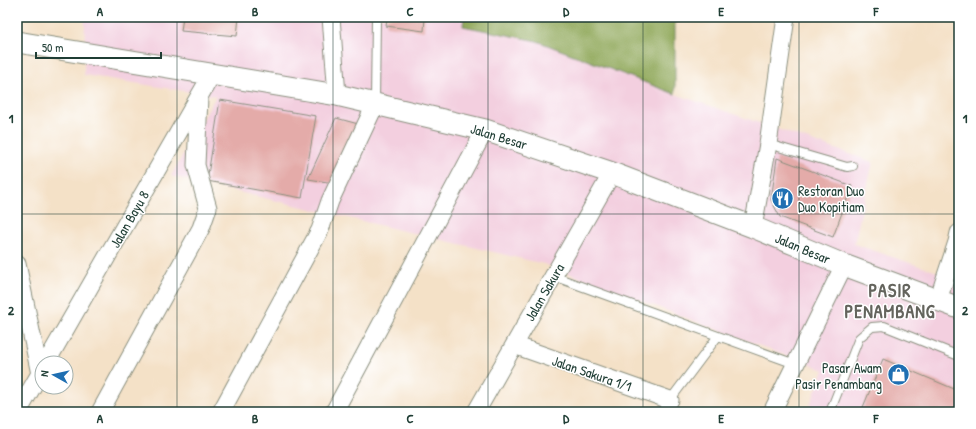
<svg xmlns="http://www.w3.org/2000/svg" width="976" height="429" font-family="'Patrick Hand',sans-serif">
	<rect width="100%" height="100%" fill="#fff"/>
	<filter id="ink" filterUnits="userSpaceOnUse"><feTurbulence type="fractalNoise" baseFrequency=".025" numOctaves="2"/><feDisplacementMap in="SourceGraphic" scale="8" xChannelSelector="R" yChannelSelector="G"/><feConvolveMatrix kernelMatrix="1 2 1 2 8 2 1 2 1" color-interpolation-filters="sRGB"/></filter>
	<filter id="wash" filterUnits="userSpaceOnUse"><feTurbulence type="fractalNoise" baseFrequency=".012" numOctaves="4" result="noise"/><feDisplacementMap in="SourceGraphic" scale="16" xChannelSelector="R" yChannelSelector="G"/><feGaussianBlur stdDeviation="0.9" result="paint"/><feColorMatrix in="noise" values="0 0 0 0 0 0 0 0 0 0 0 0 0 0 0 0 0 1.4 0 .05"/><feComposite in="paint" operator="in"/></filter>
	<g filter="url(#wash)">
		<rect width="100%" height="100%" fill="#f4e1c7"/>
		<path fill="#f3cfdf" d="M85,17H464L463,26L537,41L675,94L873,162L854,244L958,279L959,276V412H807L824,370L544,264L171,176L216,96L84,75Z"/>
		<path fill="#90a85a" stroke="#587247" d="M464,17H675V94L537,41L463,26Z"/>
		<g id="blocks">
			<path fill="#e4aba9" d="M183,17H239L237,36L181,31Z
				M387,17H425L424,31L386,26Z
				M220,100L316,116L302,198L207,181Z
				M336,118L362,125L334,183L308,179Z
				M777,158L852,186L833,237L780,217L771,200Z
				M883,359L959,391V412H861Z"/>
		</g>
	</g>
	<g filter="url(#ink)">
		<use href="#blocks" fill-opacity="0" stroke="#8a8f7e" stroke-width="1"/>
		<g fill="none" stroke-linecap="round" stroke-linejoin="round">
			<defs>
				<path id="service" d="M375,104L376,17
					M768,144L847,167L853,166
					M553,276L795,364
					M661,412L718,336
					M830,412L859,338L872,327L884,326L959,356"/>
				<path id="minor" d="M331,17L337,95
					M753,227L768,144L786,17
					M17,264L40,374
					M938,300L957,242L959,233
					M514,345L670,400
					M46,363L212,74
					M18,412L42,370
					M100,412L201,228L208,208L196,165L199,97
					M221,412L320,230L330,201L375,105
					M334,412L485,130
					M476,412L612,173
					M772,412L844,265"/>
				<path id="tertiary" d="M17,42L337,95L485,130L612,173L753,227L844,265L959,308"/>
			</defs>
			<use href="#service" stroke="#8a8f7e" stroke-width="10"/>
			<use href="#minor" stroke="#8a8f7e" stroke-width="19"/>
			<use href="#tertiary" stroke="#8a8f7e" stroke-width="23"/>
			<use href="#service" stroke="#fff" stroke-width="8"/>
			<use href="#minor" stroke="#fff" stroke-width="17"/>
			<use href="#tertiary" stroke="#fff" stroke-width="21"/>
		</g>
	</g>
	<path fill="none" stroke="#1f3d34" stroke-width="1" stroke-opacity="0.55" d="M177,17V412M333,17V412M488,17V412M643,17V412M799,17V412M17,214H959"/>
	<defs>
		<symbol id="restaurant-disc" viewBox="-11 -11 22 22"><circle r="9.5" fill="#1f6fb2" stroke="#fff"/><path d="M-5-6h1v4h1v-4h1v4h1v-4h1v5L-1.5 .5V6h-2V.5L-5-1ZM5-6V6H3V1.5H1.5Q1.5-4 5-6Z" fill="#fff"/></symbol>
		<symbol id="shop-disc" viewBox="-11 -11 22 22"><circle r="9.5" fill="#1f6fb2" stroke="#fff"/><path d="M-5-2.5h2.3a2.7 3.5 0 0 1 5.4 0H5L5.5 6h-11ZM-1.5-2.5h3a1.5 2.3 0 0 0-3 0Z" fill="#fff"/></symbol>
	</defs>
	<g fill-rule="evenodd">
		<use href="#restaurant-disc" x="770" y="186" width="25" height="25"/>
		<use href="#shop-disc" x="886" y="362" width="25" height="25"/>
	</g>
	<g text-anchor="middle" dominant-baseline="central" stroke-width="3" stroke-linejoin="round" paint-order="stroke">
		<g font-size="14" fill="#1f3d34" stroke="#fff">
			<text transform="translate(499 136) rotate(17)">Jalan Besar</text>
			<text transform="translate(129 219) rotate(-60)">Jalan Bayu 8</text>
			<text transform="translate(803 248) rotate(23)">Jalan Besar</text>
			<text transform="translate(544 292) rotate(-60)">Jalan Sakura</text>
			<text transform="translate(592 373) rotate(19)">Jalan Sakura 1/1</text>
		</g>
		<g font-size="14" fill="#1f3d34" stroke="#fff" text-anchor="start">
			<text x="798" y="190">Restoran Duo<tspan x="798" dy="16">Duo Kopitiam</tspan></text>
			<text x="882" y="367" text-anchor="end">Pasar Awam<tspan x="882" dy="16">Pasir Penambang</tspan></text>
		</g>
		<g font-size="18" font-weight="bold" letter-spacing="1" fill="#64645d" stroke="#fff">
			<text x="890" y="290">PASIR<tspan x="890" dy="21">PENAMBANG</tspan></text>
		</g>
	</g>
	<rect width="976" height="429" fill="none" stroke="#fff" stroke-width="44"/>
	<g transform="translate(54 375) rotate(278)"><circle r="19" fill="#ffffff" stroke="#a5b1ae"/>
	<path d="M0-3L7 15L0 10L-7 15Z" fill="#1f6fb2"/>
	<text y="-6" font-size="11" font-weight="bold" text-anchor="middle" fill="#1f3d34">N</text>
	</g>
	<path d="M36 52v6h125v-6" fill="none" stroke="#1f3d34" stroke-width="2"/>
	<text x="42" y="52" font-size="12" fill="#1f3d34" stroke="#ffffff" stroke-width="3" paint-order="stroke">50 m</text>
	<rect x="22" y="22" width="932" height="385" fill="none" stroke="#1f3d34" stroke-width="1.5"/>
	<g font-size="13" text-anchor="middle" font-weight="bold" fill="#1f3d34">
		<text x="100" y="16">A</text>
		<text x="255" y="16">B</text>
		<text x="410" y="16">C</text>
		<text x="566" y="16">D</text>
		<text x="721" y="16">E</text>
		<text x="876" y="16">F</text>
		<text x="11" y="123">1</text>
		<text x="965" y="123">1</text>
		<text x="11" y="315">2</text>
		<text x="965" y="315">2</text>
		<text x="100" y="423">A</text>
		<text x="255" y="423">B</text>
		<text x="410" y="423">C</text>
		<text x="566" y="423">D</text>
		<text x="721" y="423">E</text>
		<text x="876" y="423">F</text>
	</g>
</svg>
